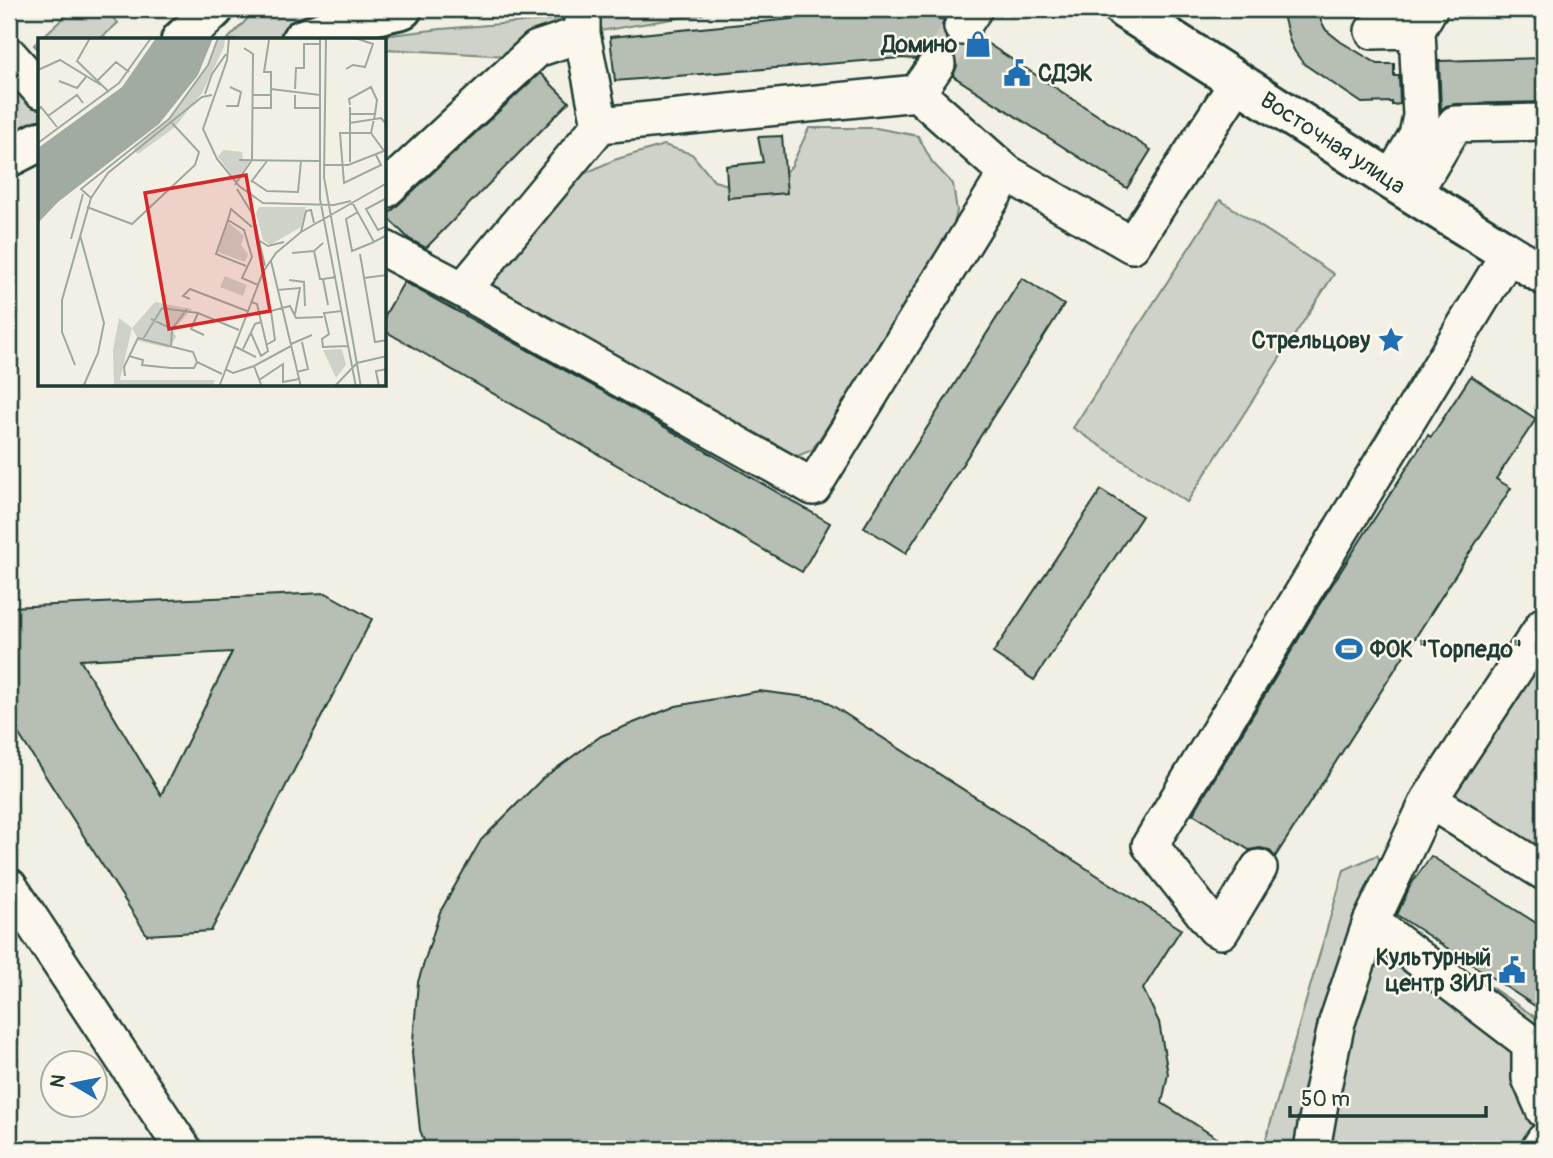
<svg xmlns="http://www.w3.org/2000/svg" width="1553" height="1158" font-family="Pangolin,sans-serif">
	<rect width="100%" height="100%" fill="#f2f0e5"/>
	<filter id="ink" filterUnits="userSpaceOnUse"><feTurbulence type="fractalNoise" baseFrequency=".0143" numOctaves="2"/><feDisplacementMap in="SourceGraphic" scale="14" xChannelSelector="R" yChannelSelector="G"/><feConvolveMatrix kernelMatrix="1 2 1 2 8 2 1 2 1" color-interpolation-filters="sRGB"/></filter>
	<g filter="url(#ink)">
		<path fill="#cfd2c8" stroke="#77887e" stroke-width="2" d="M73,9H105L118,23L99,40H40V51L34,45Z
			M257,9H345L317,18L272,40H227Z
			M678,9H703V14L582,34L529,57L385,49V40H369L391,35L441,29Z
			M9,55L40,90V119L9,139Z
			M809,128H876L918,136L932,162L953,184L957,211L951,238L812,450L795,457L761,448L485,289L577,177L614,160L664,145L692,154L714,181L739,188L763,191L791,167Z
			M1220,200L1334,274L1187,502L1073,428Z
			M1544,651V871L1437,805Z
			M1377,855L1387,875L1390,919L1544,1023V1149H1263L1344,870Z"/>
		<path fill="#b7beb3" stroke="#1f3d34" stroke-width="2" fill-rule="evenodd" d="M892,9L944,20L942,26L944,36L950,43L960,47L970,45L979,38L1151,150L1127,188L953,76L957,66L955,56L949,48L939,44L928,46L916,59L901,58L615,81L610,37Z
			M1285,9H1320L1321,21L1326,30L1341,42L1378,64H1394V76H1399L1400,104L1392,105V102L1362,103L1304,64L1295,52L1290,42L1284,19Z
			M1544,58V102L1455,104L1446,106L1441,110L1439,61Z
			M540,73L569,102L426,248L409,239L386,216Z
			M782,136L787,193L728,198L726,166L763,162L758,137Z
			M1022,278L1064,305L906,553L864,527Z
			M404,282L599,389L830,523L802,572L385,331V315Z
			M1471,376L1536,419L1496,479L1511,488L1275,857L1269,850L1260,848L1249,850L1193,814L1319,605L1428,435L1431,437Z
			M1101,490L1142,516L1034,680L993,653Z
			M326,593L372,619L211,931L147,935L9,719V607ZM232,652L161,795L80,660Z
			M759,691L822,699L1181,929L1143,989L1159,1022L1168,1074L1162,1103L1234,1149H427L420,1130L412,1053L418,982L440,912L481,840L543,778L601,736L676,706Z
			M1431,856L1544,928V1012L1397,915L1410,886Z"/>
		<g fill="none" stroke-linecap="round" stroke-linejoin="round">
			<path stroke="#c8ccc2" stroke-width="35" stroke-dasharray="35 18" stroke-linecap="butt" d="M937,64L962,27"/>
			<defs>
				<path id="minor" d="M582,9V34L600,125
					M962,27L974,9
					M1373,31L1417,30
					M9,55L40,90
					M917,93L937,64
					M1007,173L813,487L463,290L600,125L917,93L1007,173L1132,245L1238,82
					M1391,180L1417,135L1421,116L1417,30L1429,9
					M385,190L537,49L582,34
					M1413,194L1455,124L1544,122
					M385,249L463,290
					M1429,800L1544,872
					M1259,868L1221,931L1215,928L1150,845L1509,253
					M9,886L183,1149
					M1371,922L1530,1043V1078L1544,1110
					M1312,1149L1322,1092L1337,1022L1371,922L1429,800L1544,625
					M1539,1149L1544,1141"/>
				<path id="major" d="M1124,9L1391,180L1544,275
					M181,40L214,9
					M301,40C336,25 365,17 402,9
					M9,157L40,141"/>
			</defs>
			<use href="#minor" stroke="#1f3d34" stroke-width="40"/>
			<use href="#major" stroke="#1f3d34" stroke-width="44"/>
			<use href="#minor" stroke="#fbf7ec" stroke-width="35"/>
			<use href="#major" stroke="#fbf7ec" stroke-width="38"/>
		</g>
	</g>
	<defs>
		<symbol id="shop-bare" viewBox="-9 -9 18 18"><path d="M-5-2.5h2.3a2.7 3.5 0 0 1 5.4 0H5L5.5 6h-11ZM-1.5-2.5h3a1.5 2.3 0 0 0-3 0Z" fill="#1f6fb2" stroke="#fbf7ec" stroke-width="2.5" paint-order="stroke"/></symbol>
		<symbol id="civic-bare" viewBox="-9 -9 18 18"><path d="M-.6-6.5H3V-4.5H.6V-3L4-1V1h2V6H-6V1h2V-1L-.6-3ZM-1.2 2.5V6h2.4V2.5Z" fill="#1f6fb2" stroke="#fbf7ec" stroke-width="2.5" paint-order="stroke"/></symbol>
		<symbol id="sight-bare" viewBox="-9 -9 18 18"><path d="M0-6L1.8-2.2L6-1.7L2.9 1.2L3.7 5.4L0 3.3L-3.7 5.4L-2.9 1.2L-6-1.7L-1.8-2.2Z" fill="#1f6fb2" stroke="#fbf7ec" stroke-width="2.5" paint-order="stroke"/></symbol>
		<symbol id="stadium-bare" viewBox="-9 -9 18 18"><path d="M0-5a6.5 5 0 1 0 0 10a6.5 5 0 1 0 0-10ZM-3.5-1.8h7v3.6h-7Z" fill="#1f6fb2" stroke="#fbf7ec" stroke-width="2.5" paint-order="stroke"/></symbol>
	</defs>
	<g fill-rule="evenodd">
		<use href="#shop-bare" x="959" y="25" width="38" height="38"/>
		<use href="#civic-bare" x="998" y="54" width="38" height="38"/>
		<use href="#sight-bare" x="1372" y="321" width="38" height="38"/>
		<use href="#stadium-bare" x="1330" y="630" width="38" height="38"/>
		<use href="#civic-bare" x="1493" y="951" width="38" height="38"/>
	</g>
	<g text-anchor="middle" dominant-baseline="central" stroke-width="5" stroke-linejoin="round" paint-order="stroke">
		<g font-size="23" font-weight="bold" fill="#1f3d34" stroke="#fbf7ec" text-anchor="end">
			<text x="957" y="44">Домино</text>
			<text x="1038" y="73" text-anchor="start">СДЭК</text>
			<text x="1370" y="340">Стрельцову</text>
			<text x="1370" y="649" text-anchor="start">ФОК "Торпедо"</text>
			<text x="1491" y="957">Культурный<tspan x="1491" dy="26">центр ЗИЛ</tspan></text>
		</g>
		<g font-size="23" fill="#1f3d34" stroke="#fbf7ec">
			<text transform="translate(1333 143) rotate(33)">Восточная улица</text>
		</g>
	</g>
	<g transform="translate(38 38)">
		<rect width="348" height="348" fill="#f2f0e5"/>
		<path d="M180,0H187L186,9L164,55L136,90L100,116L96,111L131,81L170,27ZM185,112L204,114L205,122H212L199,144L180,119ZM221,169H268L263,189L232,207L225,202L218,175ZM190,184L206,198L203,207L210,216L207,224L180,214ZM187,238L209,247L205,258L182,249ZM117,264L154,271L135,292L138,299L131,310L101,303L94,290L82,342H177L175,348H76L75,312L81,280L94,290ZM304,311L308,327L298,340L285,312Z" fill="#cfd2c8"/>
		<path d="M118,0H175L160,37L121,86L20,164L0,185V110L84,49Z" fill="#a2aba1"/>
		<path fill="none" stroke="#a2aba1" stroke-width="3.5" d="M0,160L31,131L69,124L91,87L134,45L145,0"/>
		<path fill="none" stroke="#9ea89e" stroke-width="2" d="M52,0L39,23L71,54M191,0L189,22L165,91L179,121L201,148L225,165L296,167L313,163M282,0V161L318,349M288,0L286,139L323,349M308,31L315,27L327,29L335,6L317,0M0,32L22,22L63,47M21,43L39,50L48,39M59,43L78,24L91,34M233,51L282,57M257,51L258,30H266V6H282M167,56L174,36L188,16M215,57H233V34H226L231,2M257,57V70H282M312,67L311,61L333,49L339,62L337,76M188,68H200L203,54L192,49M312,69V124M215,70H233V57M0,72L3,69L19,89M10,78L39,57L45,65M312,85L343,80L349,87M333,95H302L306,145L343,127L338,117M0,105L81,45L113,0M201,122L281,123M285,127H310L346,113L333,95L337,76H312M214,143L229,153L260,154L263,123M213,144L229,123M197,147L214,122L215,16L206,10M199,151L215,177L227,228M53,160L43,151L131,81L170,27L180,0M349,160L328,171L340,192L349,188M314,164L336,204L349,197M49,169L94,186L157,127L161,114L134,85M320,174L308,181L314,213L336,204M190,182L193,171L214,189M263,194L268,173L273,172L276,185M42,197L66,285L60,315L45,349M33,201L45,156M222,203L230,208L246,204M285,205L276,213L282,241H285M254,215L276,213M322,216L337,304L349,302M233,223L263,349M208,228L178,216L190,182L206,192L214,219L204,240L220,247M326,240L349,237M251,242L266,244L267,268M239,252L262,250L257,276M152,261L145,258L152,251L209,273M290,267L285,241L298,239M304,273L286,275L291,296L284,301L285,309L310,308M160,275L153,291L166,297M113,281L134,291M213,295L223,318L230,313L219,266L213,264M105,301L124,270L160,275L201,292M253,306L274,297M228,307L237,302L233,273L252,268L258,280L285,279M196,308L218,319M133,309L134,291L149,271M205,311L217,286L223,284M91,318L105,322L104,327L133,330H156L159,324M37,327L24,294V262L53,160L70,135L164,59L174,57M216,328L224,349M187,331L195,335L216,328L253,308M259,334L270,331L264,304M87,338L86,329L100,300L155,314L159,324L184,336M221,342L245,326V344L261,341M181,349L225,234L238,215L263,194L349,145M296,349L319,325L349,318M341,349L338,333L349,331"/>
		<path fill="#d62828" fill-opacity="0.15" stroke="#d62828" stroke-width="3.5" d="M208,137L232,273L131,291L107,155Z"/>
		<rect width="348" height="348" fill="none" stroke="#1f3d34" stroke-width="3.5"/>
	</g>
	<rect width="1553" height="1158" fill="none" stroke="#fbf7ec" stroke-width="35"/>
	<rect x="18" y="18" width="1518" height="1123" fill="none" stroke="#1f3d34" stroke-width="2.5" filter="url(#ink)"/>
	<g transform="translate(74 1084) rotate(280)"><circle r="33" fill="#fbf7ec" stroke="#a3ada2" stroke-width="2"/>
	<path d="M0-5L12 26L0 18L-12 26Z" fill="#1f6fb2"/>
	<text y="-10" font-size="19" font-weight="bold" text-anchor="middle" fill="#1f3d34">N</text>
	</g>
	<path d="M1290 1106v10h196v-10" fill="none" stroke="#1f3d34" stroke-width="3.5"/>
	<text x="1301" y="1106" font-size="21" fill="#1f3d34" stroke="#fbf7ec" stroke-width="5" paint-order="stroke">50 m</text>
</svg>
